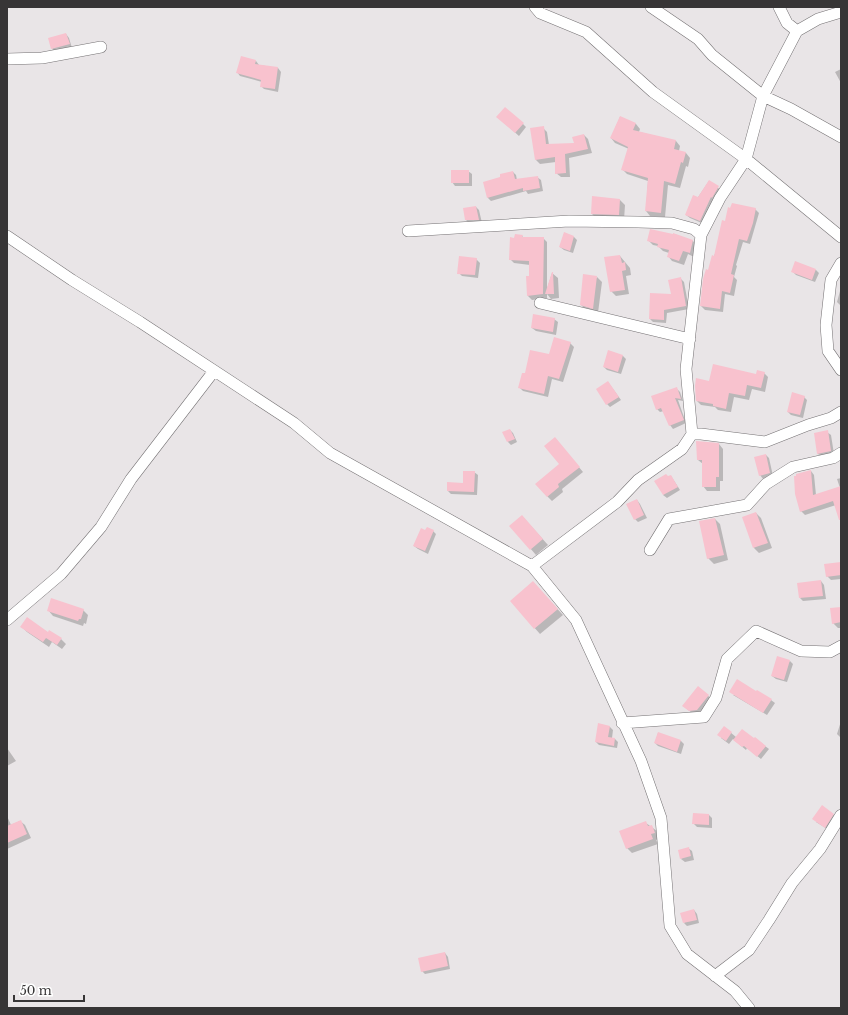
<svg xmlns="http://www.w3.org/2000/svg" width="848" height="1015" font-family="'Libre Baskerville',serif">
	<rect width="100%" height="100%" fill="#e9e5e7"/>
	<path fill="#0003" d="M66,34L69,38L72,48L56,52L52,49Z
		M256,61L259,65L278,68L281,72L278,92L264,89L261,86L262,82L240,76L237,72Z
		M841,69V83L835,72Z
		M620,117L636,124L640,129L639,132L676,141L680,146L679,151L686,153L690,158L688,167L686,166L680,188L668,185L665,217L650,216L646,211L648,181L627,174L623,170L629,149L615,143L611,138Z
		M501,120L523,124L526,127L519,136Z
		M543,128L547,132L549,145L575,144L584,135L588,139L592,153L569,158L570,177H561L556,173V162L540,164L536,160Z
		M468,171L472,174V186H455L452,182Z
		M513,172L516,175L517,180L537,177L541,180L543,191L528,194L526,191L491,201L488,198L484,183L502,178Z
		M709,181L722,191L704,224L690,218L686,215Z
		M620,200L625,205L624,220L597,219L592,214Z
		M476,207L479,210L482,223H469L466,220Z
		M755,209L759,213L750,244L743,242L736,265L737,266L734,277L737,280L734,296L725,294L723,312L705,310L701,306L709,271L726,222Z
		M564,234L574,237L577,240L573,253L564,250L560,247Z
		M674,234L693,241L697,246L694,257L688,254L684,265L672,261L668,256L669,253L663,251L658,246L653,245L648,240Z
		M522,236L524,238H543L547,242V289L552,273L558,278L559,298L551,299L547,294V298L532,300L528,296L527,277H530V265L514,263L510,259L515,239Z
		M620,256L630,268L631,275L626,276L629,294L616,296L611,291Z
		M476,259L480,263L478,278L462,276L459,273Z
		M816,270L819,273L815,282L796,275L792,271Z
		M597,277L602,282L598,313L586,310L581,305Z
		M680,278L684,282L689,309L667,313L666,323L653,322L650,319L672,296Z
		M840,291L841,292V306L837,302Z
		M554,319L558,322L556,335L536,331L532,328Z
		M570,343L574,347L563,382L552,379L548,397L523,391L519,387L526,374L550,355Z
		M609,351L623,356L626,359L621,374L607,370L604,367Z
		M764,373L768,377L765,392L752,389L749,400L734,397L731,412L718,410L715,407L701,405L697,401L710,382L757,375Z
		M608,382L621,400L610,407L607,404Z
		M676,388L680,392L683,401L678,400L686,423L673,429L670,425L664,411L660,412L657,409Z
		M804,397L807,400L803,418L791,415L788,412Z
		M510,430L513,433L517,442L511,445L508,442Z
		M827,432L831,435L834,454L822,457L818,454L815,434Z
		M555,438L583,472L562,489L563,492L552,501L547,496L560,465Z
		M719,444L723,449V481H720V491H707L703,486V464L698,460Z
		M766,455L769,458L773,476L763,479L760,475Z
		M811,471L814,475L816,495L840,488L837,479L841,478V520L836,505L805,515L801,511Z
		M474,472L478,475L477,495L451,494L448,491L464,484Z
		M671,476L680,490L667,498L663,495Z
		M637,500L640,504L647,518L638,522L635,519Z
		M756,513L761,518L772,548L759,553L754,548Z
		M522,516L548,545L536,555L511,526Z
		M715,519L720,524L728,560L714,564L708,558Z
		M433,531L436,534L428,554L418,549L414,546Z
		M841,563V579L831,580L827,576Z
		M821,581L824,585L826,599L803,601L800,598Z
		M538,588L563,615L540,634L511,601Z
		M841,608V628H838L833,623Z
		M48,610H83L88,615L86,624L84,623L83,626L53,616Z
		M22,627L48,633L61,639L66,644L62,649L52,642L49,647L27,632Z
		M790,661L793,664L787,682L776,679L772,676Z
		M698,688L712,699L701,713L693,714L687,709Z
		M757,693L771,700L775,703L767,715L733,695Z
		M841,721V738L837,734Z
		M599,724L610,727L613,730L612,738L615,739L618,742L617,748L599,745L596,742Z
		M724,727L736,737L765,746L769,749L761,759L747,748L746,750L733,739L729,744L721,738Z
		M658,733L681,741L684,744L681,754L658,746L655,743Z
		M7,748L16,761L7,766Z
		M694,814L709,815L712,818V828L697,827L693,823Z
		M833,814L836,818L829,830L816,822Z
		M7,816L11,825L20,821L25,825L31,838L7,849Z
		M646,823L657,831L660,838L656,840L658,844L632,853L627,848Z
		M688,848L692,851L694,860L685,862L681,859Z
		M694,910L697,914L699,923L687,926L684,923Z
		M445,953L448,957L450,969L425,974L422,971Z"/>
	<path fill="#f8c2ce" d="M66,33L70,44L51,49L48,38Z
		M241,56L256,60L255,64L278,67L275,89L260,87L261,80L236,73Z
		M505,107L524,123L515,133L496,117Z
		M620,116L636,123L633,130L676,140L674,149L686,152L683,163L681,162L675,184L664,181L661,213L645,211L648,178L621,170L628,147L610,138Z
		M544,126L546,144L574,143L572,137L584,134L588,149L565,154L566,173L555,174V157L535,160L530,128Z
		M451,170H469V183H451Z
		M513,171L515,179L538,176L540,188L523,191V188L487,198L483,182L500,177V174Z
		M709,180L719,186L712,198L711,197L700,221L685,215L693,195L698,197Z
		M592,196L620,199L619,215L591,214Z
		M732,203L756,208L753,223L747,241L739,239L731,274L734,275L730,293L722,291L720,309L700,306L703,279L706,269L708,270L712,255L714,256L722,220L725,221L728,207L730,208Z
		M476,206L479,220H465L463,208Z
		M650,229L673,234V233L693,240L690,253L683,251L679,261L667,257L669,250L657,247L658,244L647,241Z
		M564,232L574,236L570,251L559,247Z
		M515,234L523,235L522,237H544L543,294L527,296L526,276H529V261L509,260L510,237L514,238Z
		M620,255L622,263L625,262L626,270L622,271L625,290L610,292L604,257Z
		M459,256L477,258L475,275L457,274Z
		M795,261L816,269L812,280L791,272Z
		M552,272H553L554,294H545Z
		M583,274L597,276L593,309L580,305Z
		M681,277L686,306L664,310V320L649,319L650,293L671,294L668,280Z
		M533,314L555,318L553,332L531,328Z
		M554,337L571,342L559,379L548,376L544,394L518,388L522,373H525L530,350L549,354Z
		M608,350L623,355L618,372L603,367Z
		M713,364L756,374L757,370L765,372L761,388L747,385L745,396L729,393L726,409L713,406V404L696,401L695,386L696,378L709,381Z
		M608,381L619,397L606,405L596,389Z
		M677,387L681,399L675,398L684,420L669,426L661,408L656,410L651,396Z
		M792,392L805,396L800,415L787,412Z
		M510,429L515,439L507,442L502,432Z
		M828,430L831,451L817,454L814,433Z
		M555,437L580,467L558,484L559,487L547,497L535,484L559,464L544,446Z
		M696,441L719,443V477H716V487H702V460H697Z
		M766,454L770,473L759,476L754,457Z
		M811,470L813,495L841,486V520H839L833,501L800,512L795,494L794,476H796V474Z
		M463,471H475L474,492L447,491V482L463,483Z
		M666,474L668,476L671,475L678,487L663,495L654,481Z
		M637,499L644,515L634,520L626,504Z
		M756,512L768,543L753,548L742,517Z
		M522,515L543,539L530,550L509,526Z
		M715,518L724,555L707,559L699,521Z
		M427,527L434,530L425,551L413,546L421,528L425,530Z
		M841,562V575L826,577L824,564Z
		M821,580L823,596L799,598L797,583Z
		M533,581L558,609L534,629L510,601Z
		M51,598L84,609L81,619H79L78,621L47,611Z
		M841,607V622L832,624L830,608Z
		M27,617L48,632L49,630L62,638L57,645L46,638L43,642L20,627Z
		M777,656L790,660L784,680L771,676Z
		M737,679L756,691L757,690L772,699L763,713L729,692Z
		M698,686L709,695L697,710L689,711L682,706Z
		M598,723L610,726L608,737L615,738L614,746L595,742Z
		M724,726L732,732L726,741L717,735Z
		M742,729L754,738L755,737L766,746L757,757L744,746L742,747L733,740Z
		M658,732L681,740L677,752L654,743Z
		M822,805L834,814L825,828L812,819Z
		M693,813L709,814V825L692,824Z
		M21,820L27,834L7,843V826Z
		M646,821L648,826L652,825L655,833L651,834L653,839L626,849L619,831Z
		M689,847L691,856L680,859L678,850Z
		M694,909L697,920L683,923L680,913Z
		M445,952L448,966L421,972L418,958Z"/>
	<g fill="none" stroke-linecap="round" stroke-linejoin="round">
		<defs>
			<path id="street" d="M535,7L540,13L586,32L653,92L746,159L841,237
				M651,7L698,39L712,55L763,96L791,109L841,137
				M779,7L787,23L797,31L818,19L841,12
				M7,59L42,58L101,47
				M408,231L569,221L638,222L672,223L694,229L701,235
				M7,236L72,280L140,322L294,423L330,453L532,566L576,620L641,761L661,818L670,926L687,954L735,991L749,1008
				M841,263L831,280L826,325L828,351L841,370
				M540,303L690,339
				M692,434L686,369L701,235L720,198L746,159L763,96L797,31
				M650,550L669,519L747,505L766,484L793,467L833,458L841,453
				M532,566L617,502L638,480L682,449L692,434H701L765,442L808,425L831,418L841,412
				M7,620L61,574L101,527L131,479L214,371
				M622,723L704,717L716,698L727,659L756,631L801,651L830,652L841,646
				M715,976L749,950L769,920L792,883L820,849L841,815"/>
		</defs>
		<use href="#street" stroke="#757274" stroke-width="12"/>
		<use href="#street" stroke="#fff" stroke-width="11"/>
	</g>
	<rect width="848" height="1015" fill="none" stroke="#373536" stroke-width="16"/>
	<path d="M14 995v6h70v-6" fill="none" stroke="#373536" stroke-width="2"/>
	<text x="20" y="995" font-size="12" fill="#373536" stroke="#ffffff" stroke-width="3" paint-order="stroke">50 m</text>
</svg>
